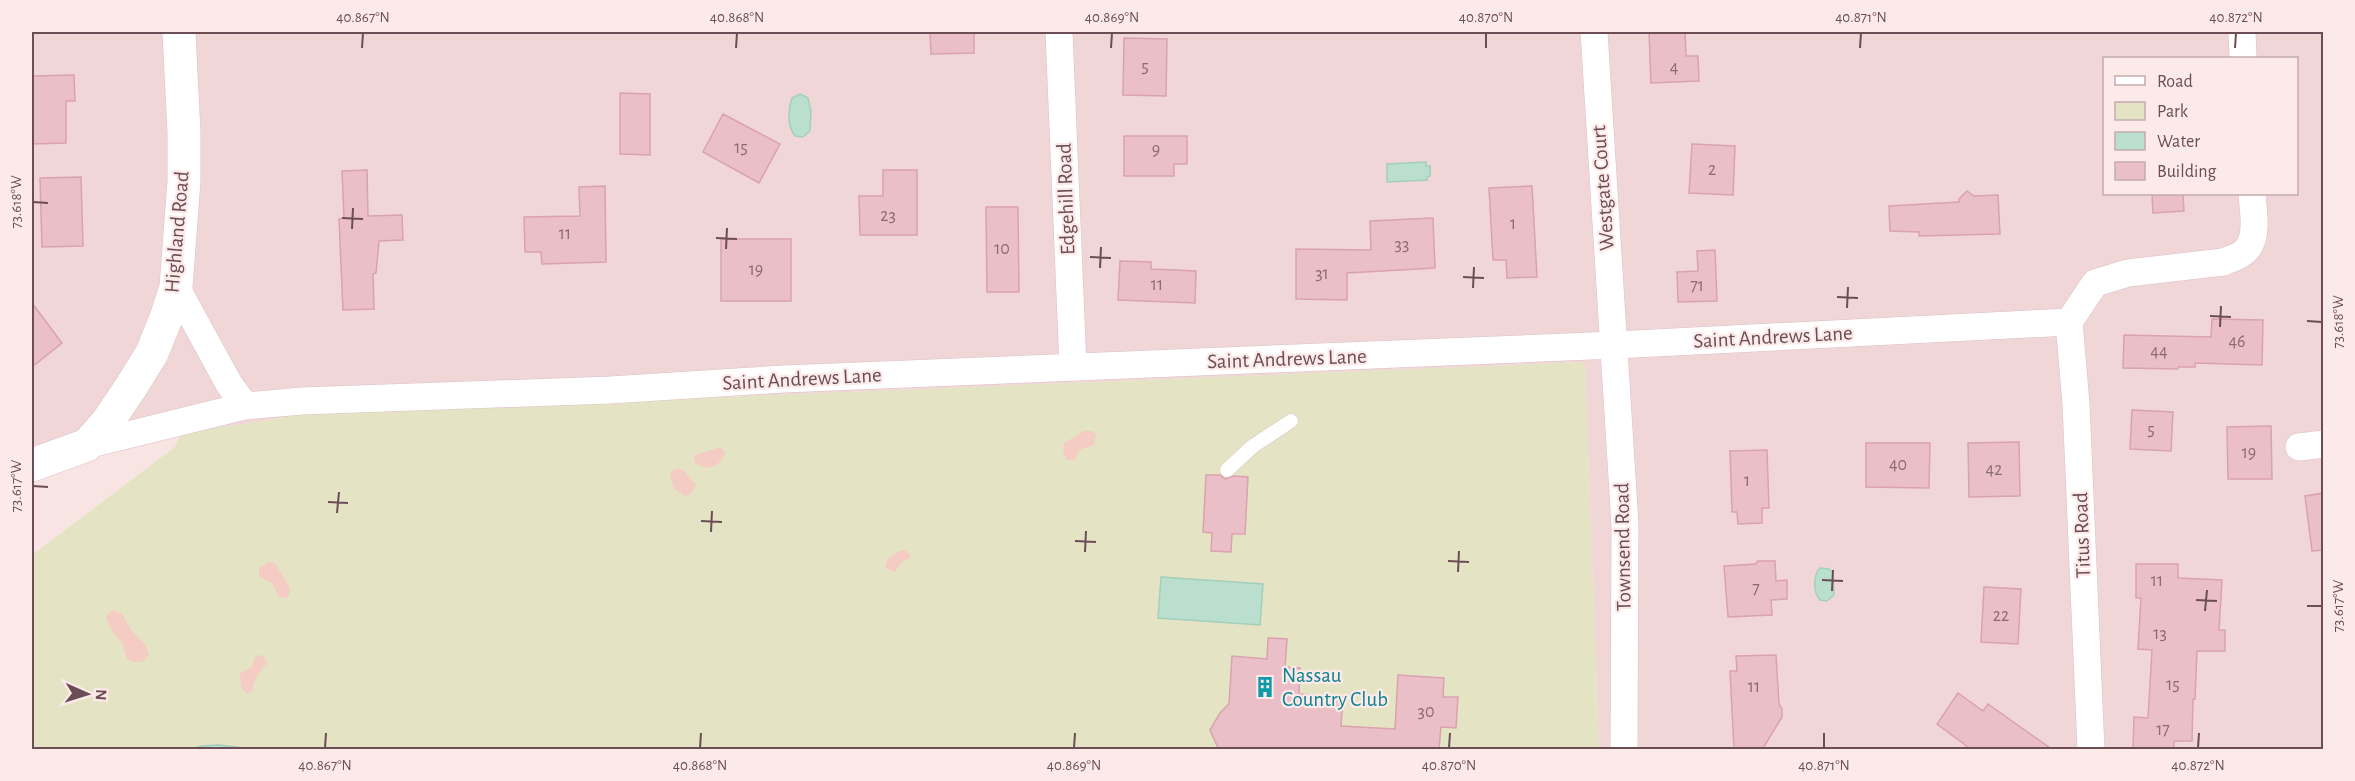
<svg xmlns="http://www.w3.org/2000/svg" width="2355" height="781" font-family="'Alegreya Sans',sans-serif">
	<rect width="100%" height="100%" fill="#f9e4e4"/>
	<path fill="#f1d6d7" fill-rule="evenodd" d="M32,32H2323V749H1599L1585,362L303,414L245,424L181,432L32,468ZM2104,58H2296V194H2104Z"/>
	<path fill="#e4e4c5" d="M1585,362L1599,749L32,750V555L175,447L181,432L245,424L303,414Z"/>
	<path fill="#f4ccc3" d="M1084,431H1092L1096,435L1094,445L1079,450L1075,460H1067L1063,452L1064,443Z
		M720,447L725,452C721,467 707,472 695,463L694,456L696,455Z
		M678,468L685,472L696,485L691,494L685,496L674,489L670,475L672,470Z
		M901,550L907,551L911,557L901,563L895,572L885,568L888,558Z
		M268,562L275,563L290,588L289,595L286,598L278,597L273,584L259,576V568Z
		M113,610L122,614L132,631L145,644L149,655L142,662H133L127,659L122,643L110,628L106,616Z
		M256,655L264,656L267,663L256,677L251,693H246L241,688L240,673L251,668Z"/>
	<path fill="#bbdfcf" stroke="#a3cfbc" stroke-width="1.5" d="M800,94L808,98L811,111L810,131L803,137L795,136C787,126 788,109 792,98Z
		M1426,162V166H1430V176L1427,177V180L1387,182V164Z
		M1820,568L1829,569L1833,573L1834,595L1827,601L1820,600C1813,592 1813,576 1820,568Z
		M1161,577L1263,584L1260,625L1158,618Z
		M219,745L253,749H191L202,746Z"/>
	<path fill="#eabfc8" stroke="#daa2ae" stroke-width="1.5" d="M930,32H974V53L931,54Z
		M1649,32H1685L1686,56H1698L1699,81L1651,83Z
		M1124,38L1167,39L1166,96L1123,95Z
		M74,75L75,101H66V143L32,144V76Z
		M620,93L650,94V155L620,154Z
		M723,114L780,144L759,183L703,152Z
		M1124,136H1187V164H1174V176H1124Z
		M1692,144L1735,146L1733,195L1689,193Z
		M367,170L368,216L402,215L403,240L379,241L376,273L373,274L374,309L343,310L339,219L344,218L342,171Z
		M883,170H917V235H860L859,196H883Z
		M81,177L83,246L42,247L40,178Z
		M605,186L606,262L542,264L541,252H525L524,217L580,216L579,187Z
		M1532,186L1537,277L1507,278L1506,260H1493L1489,188Z
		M1967,191L1974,196L1998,195L2000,234L1919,236V232L1890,231L1889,206L1959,202V199Z
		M2152,194H2183L2184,211L2153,213Z
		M986,207H1018L1019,292H987Z
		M1433,218L1435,268L1347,273V300L1296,299V249L1371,250L1370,221Z
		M721,239H791V301H721Z
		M1715,250L1717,301L1678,302L1677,272L1698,271L1697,251Z
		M1120,261L1151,262V269L1196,271L1195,303L1118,300Z
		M32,303L62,343L32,367Z
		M2212,319L2263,320L2262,365L2195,363V367H2178V369L2123,368L2124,335L2211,337Z
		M2132,410L2173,412L2171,451L2130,449Z
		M2271,426L2272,479H2228L2227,427Z
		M2019,442L2020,496L1969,497L1968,443Z
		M1866,443H1930L1929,488L1866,487Z
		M1767,450L1769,508H1762V523L1738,524L1737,512H1732L1730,451Z
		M1206,475H1220L1225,479L1234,476L1248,477L1245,534H1232L1231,552L1211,551L1212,533L1203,532Z
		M2324,493V550L2312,551L2305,496Z
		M1758,561H1775L1776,581L1787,580V599L1771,600L1772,615L1728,617L1724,566L1755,564Z
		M2136,564H2178V578L2222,580L2219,630H2225V651H2197L2195,699H2193L2192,741H2174V750H2133L2134,717L2148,718L2152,650L2138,649L2141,598H2136Z
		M1984,587L2021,589L2018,644L1981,642Z
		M1268,638L1287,639L1285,667L1300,668L1299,694L1343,697L1341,726L1395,729L1398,675L1444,678L1443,697H1458L1456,728L1441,727L1439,750H1219L1210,730L1220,713L1229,704L1232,656L1267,659Z
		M1776,655L1779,704L1782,709V717L1762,750H1734L1730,671H1737L1736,656Z
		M1958,693L1983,711L1988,704L2053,750H1972L1937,724Z"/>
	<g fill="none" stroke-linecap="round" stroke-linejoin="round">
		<defs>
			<path id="service" d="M1227,470L1253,446L1291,421"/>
			<path id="minor" d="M1059,32L1073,367
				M1594,32L1625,525L1624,750
				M2242,32L2243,58
				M176,287L229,384L245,406
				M2069,322L2076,404L2091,750
				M87,445L245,406L302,401L610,390L784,379L1615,345L2069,322L2095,283L2128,273L2223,262C2231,259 2243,255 2248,248C2258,234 2253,209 2252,194
				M2299,447L2324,444"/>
			<path id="tertiary" d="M32,465L87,445L108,421L131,387L152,353L166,318L176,287L184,181V133L179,32"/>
		</defs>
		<use href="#service" stroke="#dcc1c5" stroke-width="15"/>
		<use href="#minor" stroke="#dcc1c5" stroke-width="28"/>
		<use href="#tertiary" stroke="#dcc1c5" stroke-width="34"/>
		<use href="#service" stroke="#fff" stroke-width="14"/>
		<use href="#minor" stroke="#fff" stroke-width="27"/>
		<use href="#tertiary" stroke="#fff" stroke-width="33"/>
	</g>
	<path fill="none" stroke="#6d4d55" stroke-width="2" d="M362,48L363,33M736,48L737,33M1111,48L1112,33M1486,48V33M1860,48L1861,33M2235,48L2236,33M33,202L48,203M342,218L363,219M352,229L353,208M716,238L737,239M726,249L727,228M1090,257L1111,258M1100,268L1101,247M1463,277L1484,278M1473,288L1474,267M1837,297L1858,298M1847,308L1848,287M2210,316L2231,317M2307,321L2322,322M2220,327L2221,306M33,486L48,487M328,502L348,503M337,513L339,492M701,521L722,522M711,532L712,511M1075,541L1096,542M1085,552L1086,531M1448,561L1469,562M1458,572L1459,551M1822,580L1843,581M1832,591L1833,570M2196,600L2217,601M2307,606H2322M2205,611L2207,590M325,748L326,733M700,748L701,733M1074,748L1075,733M1449,748L1450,733M1824,748V733M2198,748L2199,733"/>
	<defs>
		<symbol id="building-bare" viewBox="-9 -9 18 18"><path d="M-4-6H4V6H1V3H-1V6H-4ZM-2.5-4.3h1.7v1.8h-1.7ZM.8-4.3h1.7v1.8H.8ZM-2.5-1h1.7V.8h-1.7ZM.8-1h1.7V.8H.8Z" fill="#0f9aa8" stroke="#fceae9" stroke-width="2.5" paint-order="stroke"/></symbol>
	</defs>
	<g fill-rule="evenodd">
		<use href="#building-bare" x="1250" y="672" width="30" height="30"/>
	</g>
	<g text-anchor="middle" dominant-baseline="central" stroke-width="4.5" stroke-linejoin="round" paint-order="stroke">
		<g font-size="18" fill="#8c6a72">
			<text x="1145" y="67">5</text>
			<text x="1674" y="68">4</text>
			<text x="741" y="148">15</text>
			<text x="1156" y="150">9</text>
			<text x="1712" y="170">2</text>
			<text x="888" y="216">23</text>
			<text x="1513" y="224">1</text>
			<text x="565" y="234">11</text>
			<text x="1402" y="245">33</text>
			<text x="1002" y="249">10</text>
			<text x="756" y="270">19</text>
			<text x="1322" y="274">31</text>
			<text x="1157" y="285">11</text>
			<text x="1697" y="286">71</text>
			<text x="2237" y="342">46</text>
			<text x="2159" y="352">44</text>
			<text x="2151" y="430">5</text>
			<text x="2249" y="453">19</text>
			<text x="1898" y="465">40</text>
			<text x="1994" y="470">42</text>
			<text x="1747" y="481">1</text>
			<text x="2157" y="581">11</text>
			<text x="1756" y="589">7</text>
			<text x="2001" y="616">22</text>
			<text x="2160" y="634">13</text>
			<text x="2173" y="685">15</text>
			<text x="1754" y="687">11</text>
			<text x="1426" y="712">30</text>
			<text x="2163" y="730">17</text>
		</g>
		<g font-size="21" fill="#6d4d55" stroke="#fceae9">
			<text transform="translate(1603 188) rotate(-94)">Westgate Court</text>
			<text transform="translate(1066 199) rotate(-92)">Edgehill Road</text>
			<text transform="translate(177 232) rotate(-85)">Highland Road</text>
			<text transform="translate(1773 337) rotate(-3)">Saint Andrews Lane</text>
			<text transform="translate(1287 359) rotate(-2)">Saint Andrews Lane</text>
			<text transform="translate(802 379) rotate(-3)">Saint Andrews Lane</text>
			<text transform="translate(2082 535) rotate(-92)">Titus Road</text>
			<text transform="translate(1623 547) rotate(-91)">Townsend Road</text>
		</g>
		<g font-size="21" fill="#0d838f" stroke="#fceae9" text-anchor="start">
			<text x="1282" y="675">Nassau<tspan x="1282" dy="24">Country Club</tspan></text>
		</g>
	</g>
	<rect width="2355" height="781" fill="none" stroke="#fceae9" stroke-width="66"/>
	<rect x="2103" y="57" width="195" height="138" fill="#fceae9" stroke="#c3abae" stroke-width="1.5"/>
	<rect x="2115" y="76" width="30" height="9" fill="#ffffff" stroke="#c3abae" stroke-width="1.5"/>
	<text x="2157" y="87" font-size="18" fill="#6d4d55">Road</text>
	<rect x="2115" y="102" width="30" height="18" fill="#e4e4c5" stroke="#c3abae" stroke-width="1.5"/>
	<text x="2157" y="117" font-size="18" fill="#6d4d55">Park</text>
	<rect x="2115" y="132" width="30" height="18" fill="#bbdfcf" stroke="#c3abae" stroke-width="1.5"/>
	<text x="2157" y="147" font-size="18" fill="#6d4d55">Water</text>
	<rect x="2115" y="162" width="30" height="18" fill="#eabfc8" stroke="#c3abae" stroke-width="1.5"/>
	<text x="2157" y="177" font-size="18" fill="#6d4d55">Building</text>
	<g transform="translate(87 694) rotate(93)" stroke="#fceae9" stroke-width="4.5" paint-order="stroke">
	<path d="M0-4.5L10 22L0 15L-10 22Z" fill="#6d4d55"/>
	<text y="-9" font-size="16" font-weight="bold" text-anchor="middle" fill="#6d4d55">N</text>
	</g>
	<rect x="33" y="33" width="2289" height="715" fill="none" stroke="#6d4d55" stroke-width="2"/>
	<g font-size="15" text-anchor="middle" fill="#6d4d55">
		<text x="363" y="22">40.867°N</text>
		<text x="737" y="22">40.868°N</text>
		<text x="1112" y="22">40.869°N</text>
		<text x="1486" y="22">40.870°N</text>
		<text x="1861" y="22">40.871°N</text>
		<text x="2236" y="22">40.872°N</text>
		<text transform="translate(16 202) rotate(-90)" y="5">73.618°W</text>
		<text transform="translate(2338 322) rotate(-90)" y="5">73.618°W</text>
		<text transform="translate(16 486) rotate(-90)" y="5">73.617°W</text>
		<text transform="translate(2338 606) rotate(-90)" y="5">73.617°W</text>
		<text x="325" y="770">40.867°N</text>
		<text x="700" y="770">40.868°N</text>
		<text x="1074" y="770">40.869°N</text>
		<text x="1449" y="770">40.870°N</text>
		<text x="1824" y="770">40.871°N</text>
		<text x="2198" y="770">40.872°N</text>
	</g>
</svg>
